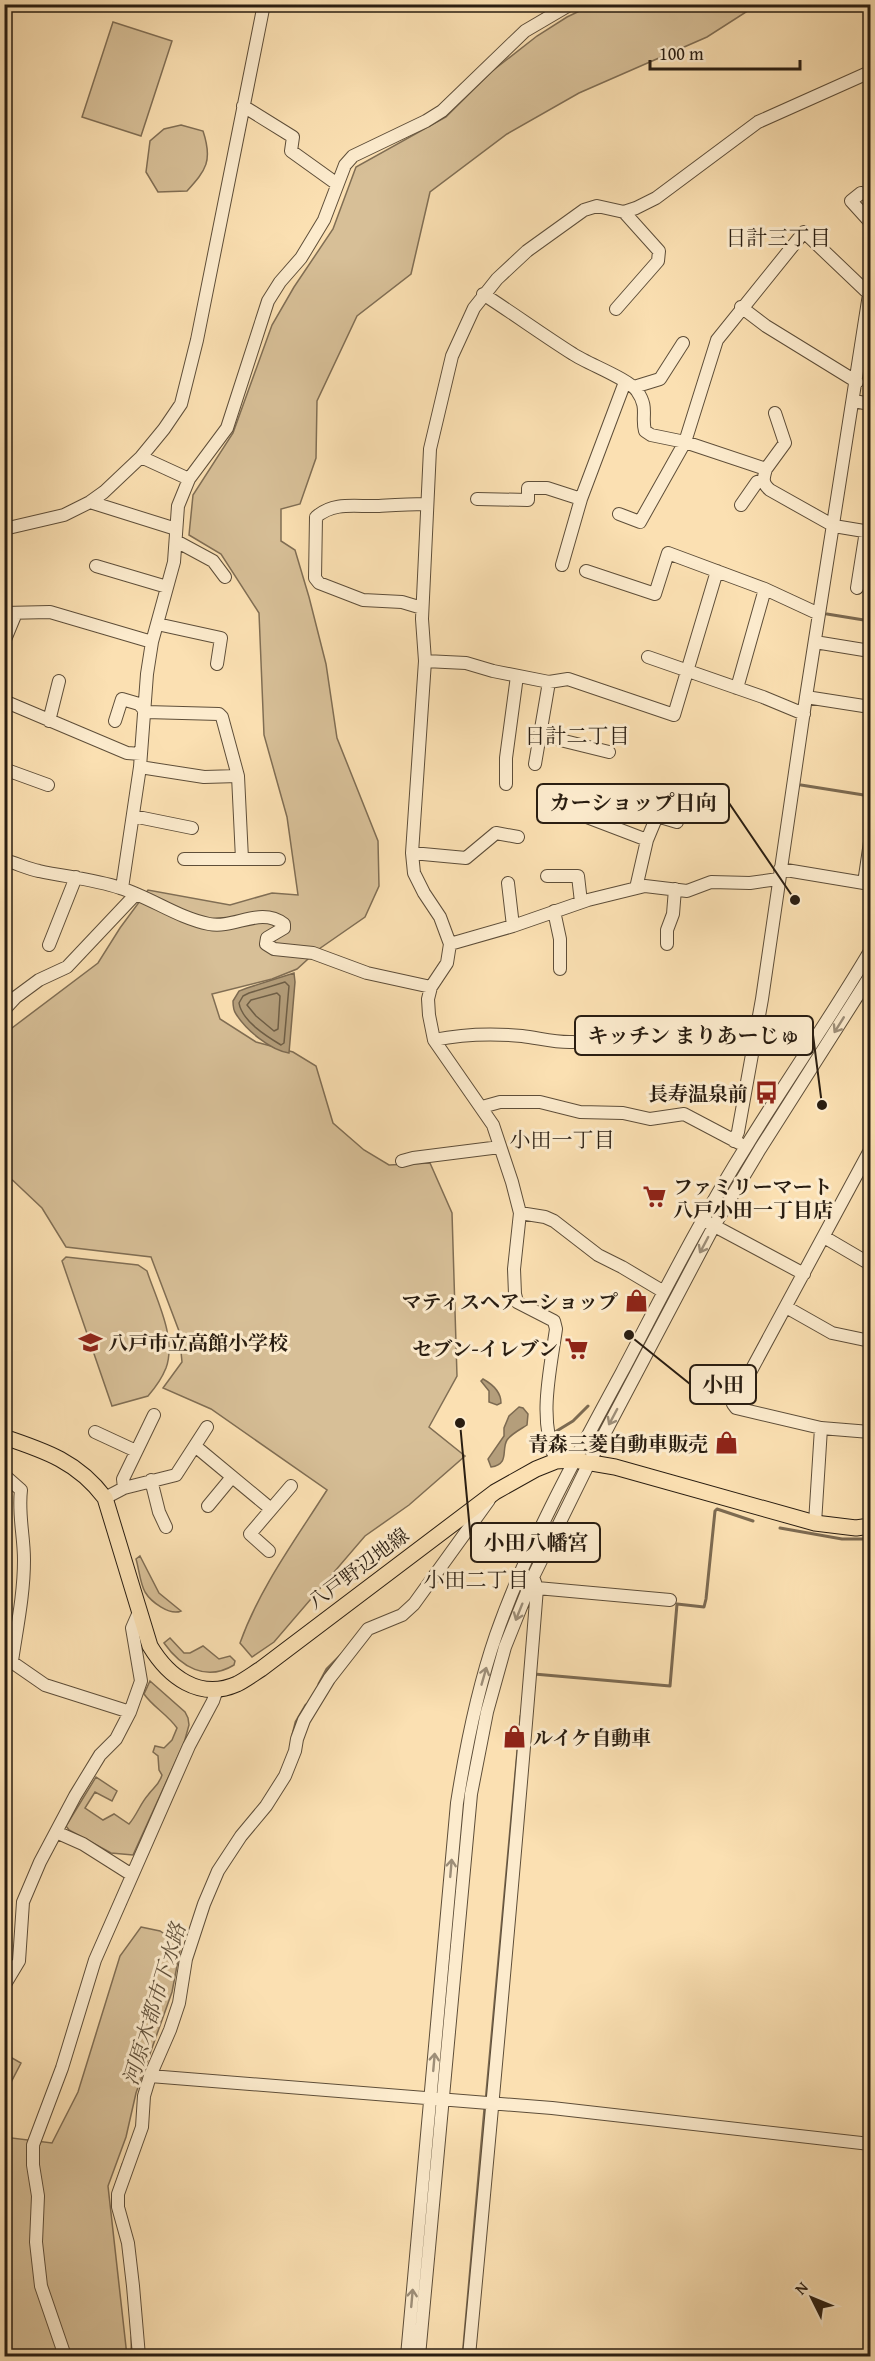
<svg xmlns="http://www.w3.org/2000/svg" width="875" height="2361" font-family="'Gentium Book Plus','Noto Serif JP',serif">
	<rect width="100%" height="100%" fill="#fbe0b2"/>
	<filter id="stains"><feTurbulence type="fractalNoise" baseFrequency=".00333" numOctaves="4"/><feColorMatrix values="0 0 0 0 .2 0 0 0 0 .09 0 0 0 0 .02 0 0 0 .5 -.17"/></filter>
	<radialGradient id="worn" r=".72"><stop offset=".6" stop-color="#630" stop-opacity="0"/><stop offset="1" stop-color="#630" stop-opacity=".3"/></radialGradient>
	<path fill="#d7bf97" stroke="#806e54" stroke-width="1.5" d="M592,5H757L707,37L579,93L507,134L430,192L411,274L357,316L317,401L316,458L300,504L281,509V541L295,550L309,597L326,664L337,738L378,841L379,886L365,917L319,949L297,969L272,979L212,994L220,1019L256,1042L293,1052L316,1066L333,1123L364,1150L389,1165L430,1163L452,1213L457,1376L429,1427L465,1456L409,1505L365,1536L274,1642L252,1657L240,1643C260,1587 296,1539 327,1490L211,1409L163,1388L182,1362L179,1331L151,1257L66,1247L42,1208L5,1173L4,1034L98,963L120,928L148,890L230,905L272,893L298,895L287,817L264,735L259,613L221,554L189,535L193,495L233,433L272,325L294,287L333,229L356,167L446,117L491,72L537,36L567,17Z
		M113,22L172,41L141,136L82,117Z
		M181,125L203,131C213,161 206,170 187,191L158,192L146,172L150,141L164,129Z
		M66,1257L138,1265L147,1271C156,1299 177,1338 166,1368C162,1378 155,1388 148,1396L112,1406L62,1261Z
		M140,1556L159,1593L181,1611C170,1616 151,1602 145,1592C140,1583 139,1569 136,1559Z
		M170,1638L184,1653H190L203,1646L219,1659L230,1656L235,1661L234,1665C206,1682 181,1667 164,1643Z
		M150,1681L185,1712L188,1718L189,1725L184,1743L133,1855L111,1853L69,1830L66,1826L96,1777L117,1791L112,1801L95,1792L85,1808L103,1820L114,1814L129,1824C137,1815 140,1804 148,1795C154,1787 159,1785 162,1775L159,1770L158,1756L153,1752L155,1746L164,1748L172,1740L177,1728C167,1714 153,1707 144,1694Z
		M141,1927L160,1931L181,1945L172,1992L136,2093L126,2137L108,2186L127,2356H5L4,2137L52,2143L78,2092L120,1956Z
		M5,2054L21,2063L5,2094V2121Z"/>
	<path fill="#b49e7b" stroke="#7c6a51" stroke-width="1.5" d="M294,973L295,982L289,1053C270,1050 246,1030 236,1014C233,1010 233,1005 233,1001L239,991L247,988Z
		M483,1379C492,1384 501,1392 501,1403L497,1405L489,1402V1391L481,1381Z
		M519,1407L523,1408L528,1414L527,1425C521,1429 511,1434 507,1440C501,1450 510,1464 491,1467L488,1459L504,1436V1428L509,1416Z"/>
	<g fill="none" stroke-linecap="round" stroke-linejoin="round">
		<path stroke="#6e5e46" stroke-width="1.5" d="M285,982L289,986L284,1043L281,1045C266,1036 242,1021 239,1003L243,996L249,993Z
			M277,993L280,996L278,1029L274,1031L256,1016L247,1005L251,1000Z"/>
		<path stroke="#7c6a51" stroke-width="3" d="M827,614L870,621
			M801,785L870,796
			M554,1435L555,1432L573,1421L588,1406
			M780,1528L842,1539H870
			M534,1674L670,1686L677,1604L704,1607L706,1599L715,1511L717,1509L753,1521
			M319,1684L327,1669L344,1652
			M293,1734L296,1722L306,1705
			M486,2101L521,1716
			M114,2191L123,2164
			M132,2337V2356
			M463,2356L485,2107"/>
		<defs>
			<path id="minor" d="M243,106L293,137L291,151L337,184
				M861,193L851,201L870,222
				M483,294C514,314 543,335 573,354C588,364 629,379 637,391C649,408 641,416 645,431L651,435L685,442L766,469C763,479 762,483 770,490L834,526L870,532
				M741,307L766,326L857,382
				M616,309L658,261L659,251L624,212
				M634,387L660,379L683,343
				M854,401L870,404
				M141,457L189,479
				M766,469L785,443L775,413
				M477,499L528,500V488H547L581,499L625,382
				M90,502L176,529
				M741,505L757,482L762,480
				M619,514L640,522L685,442L717,340L804,232L869,294
				M4,529L64,515L90,502L104,492L141,457L164,429L181,404L197,340L264,4
				M176,541L213,561L225,577
				M562,565L581,499
				M96,566L167,587
				M586,571L655,594L668,553L765,589L819,614
				M857,588L866,531
				M422,608L402,602L363,600L319,583L315,578L316,517C335,501 356,507 379,506C395,505 410,504 426,504
				M4,613L50,612L152,642
				M157,624L221,638L217,664
				M4,642L16,613
				M815,642L870,651
				M648,657L763,697L804,714
				M425,661L466,663L493,671L549,682L568,679L674,715L717,571
				M737,688L765,589
				M806,697L870,707
				M4,701L127,753L141,754
				M49,721L59,681
				M115,721L122,699L139,704L146,712L219,714L222,717L238,776
				M540,735L609,752
				M535,764L549,682
				M140,767L204,777L238,776L242,859
				M4,769L48,785
				M506,784V758L517,676
				M133,816L192,828
				M584,816L647,840
				M412,853L466,858L496,833L518,837
				M184,859H279
				M4,860C16,863 28,869 39,871C66,877 94,879 120,888C150,897 178,918 209,924C235,929 260,906 284,924V928L267,938L266,944L274,949L313,953L367,973L431,987
				M780,869L870,884
				M547,876H578L581,902
				M508,883L513,926
				M864,883L870,842
				M122,888L140,767L147,674L152,642L174,562L178,506L189,479L227,428L268,301L280,282L301,258L324,220L345,165L353,156L426,121L442,111L525,31L571,4
				M636,888L647,840L657,816L677,822
				M554,911L560,939V969
				M450,944L513,926L588,900L645,886L687,891L711,882L750,883L778,879
				M667,944V930L673,914L675,889
				M49,945L76,877
				M4,1010L16,997L39,980L67,967L135,895
				M434,1040C463,1034 492,1033 522,1036C539,1038 556,1043 573,1042
				M482,1107L500,1102H540L580,1112L623,1113L650,1119L684,1114L739,1143
				M734,1141L738,1132L762,999L806,697L870,288
				M870,1150L733,1404L736,1408L821,1428L870,1432
				M402,1161L413,1158L500,1147
				M520,1213L545,1217L554,1221L598,1255L622,1267L664,1292
				M707,1222L804,1274
				M824,1237L870,1264
				M786,1307L832,1333L870,1341
				M95,1432L136,1451
				M195,1446L271,1509
				M556,1461C538,1419 550,1372 556,1329L554,1321L517,1302L515,1294L514,1269L520,1213L512,1182L493,1125L434,1040L429,1015L428,999L431,987L447,963L450,944L440,917L424,893L414,873L412,853L425,661L422,619L430,449L452,356L474,308L497,279L527,251L584,210L597,206L624,212L636,208L656,198L758,122L870,72
				M4,1475L21,1490C18,1514 24,1536 24,1560C24,1594 17,1627 12,1661
				M151,1480L159,1512L166,1527
				M124,1488L123,1479L154,1415
				M105,1498L124,1488L176,1475L207,1427
				M208,1506L232,1477
				M815,1523L821,1428
				M269,1551L250,1534L291,1486
				M537,1588L670,1600
				M6,1658L45,1685L130,1712
				M56,1832L83,1844L132,1875
				M4,1986L19,1961L23,1902L40,1862L75,1796L100,1755L116,1739L130,1712L141,1681L132,1628L139,1612
				M150,2076L552,2108L870,2144
				M65,2356L41,2286L36,2242L38,2196L33,2165V2145L62,2068L95,1960L189,1746L213,1701L217,1689
				M139,2356L133,2286L128,2243L118,2207V2194L142,2127L144,2096L150,2076L170,2030L179,2003L186,1959L204,1904L218,1871L241,1836L266,1806L285,1776L295,1751L297,1739L304,1720L329,1679L368,1629L402,1615L414,1604L489,1500
				M407,2356L457,1803C466,1746 477,1690 496,1635C528,1544 576,1457 622,1372C662,1296 701,1218 747,1145C787,1080 831,1017 870,951
				M419,2356L471,1794L487,1712L505,1647L533,1577L589,1463L714,1226L760,1149L870,976
				M469,2356C493,2100 517,1844 537,1588L533,1577"/>
			<path id="major" d="M4,1437C46,1451 78,1462 105,1498L150,1646C168,1676 199,1701 237,1684C245,1680 253,1674 261,1669L495,1492L536,1469L556,1461L574,1460L615,1467L815,1523L856,1528L870,1526"/>
		</defs>
		<use href="#minor" stroke="#5e4e39" stroke-width="14"/>
		<use href="#major" stroke="#291d11" stroke-width="17"/>
		<use href="#minor" stroke="#fcebcd" stroke-width="12"/>
		<use href="#major" stroke="#fbe0b2" stroke-width="15"/>
	</g>
	<defs><path id="oneway-shaft" d="M-6 0H5M1.5-3L5.5 0L1.5 3" fill="none" stroke-width="1.6" stroke-linecap="round" stroke-linejoin="round" transform="scale(1.5)"/></defs>
	<g stroke="#9d8e78">
		<use href="#oneway-shaft" transform="translate(839 1025) rotate(122)"/>
		<use href="#oneway-shaft" transform="translate(704 1245) rotate(118)"/>
		<use href="#oneway-shaft" transform="translate(613 1417) rotate(118)"/>
		<use href="#oneway-shaft" transform="translate(519 1612) rotate(112)"/>
		<use href="#oneway-shaft" transform="translate(484 1676) rotate(-74)"/>
		<use href="#oneway-shaft" transform="translate(451 1868) rotate(-85)"/>
		<use href="#oneway-shaft" transform="translate(434 2062) rotate(-85)"/>
		<use href="#oneway-shaft" transform="translate(412 2298) rotate(-85)"/>
	</g>
	<defs>
		<symbol id="bus-bare" viewBox="-9 -9 18 18"><path d="M-5-6H5V4H4V6H2V4H-2V6H-4V4H-5ZM-3.5-4V0h7V-4ZM-3.5 1.2v1.5H-2V1.2ZM2 1.2v1.5H3.5V1.2Z" fill="#8f2418" stroke="#fcebcd" stroke-width="2.5" paint-order="stroke"/></symbol>
		<symbol id="supermarket-bare" viewBox="-9 -9 18 18"><path d="M-6-5.5h2.5l.6 2H6L4.5 2H-2.5L-4.4-4H-6ZM-1.5 3.2a1.3 1.3 0 1 0 .1 0ZM3 3.2a1.3 1.3 0 1 0 .1 0Z" fill="#8f2418" stroke="#fcebcd" stroke-width="2.5" paint-order="stroke"/></symbol>
		<symbol id="shop-bare" viewBox="-9 -9 18 18"><path d="M-5-2.5h2.3a2.7 3.5 0 0 1 5.4 0H5L5.5 6h-11ZM-1.5-2.5h3a1.5 2.3 0 0 0-3 0Z" fill="#8f2418" stroke="#fcebcd" stroke-width="2.5" paint-order="stroke"/></symbol>
		<symbol id="school-bare" viewBox="-9 -9 18 18"><path d="M0-5L7-2L0 1L-7-2ZM-4 1L0 2.5L4 1V4Q0 6-4 4Z" fill="#8f2418" stroke="#fcebcd" stroke-width="2.5" paint-order="stroke"/></symbol>
	</defs>
	<g fill-rule="evenodd">
		<use href="#bus-bare" x="750" y="1076" width="33" height="33"/>
		<use href="#supermarket-bare" x="638" y="1180" width="33" height="33"/>
		<use href="#shop-bare" x="620" y="1284" width="33" height="33"/>
		<use href="#school-bare" x="74" y="1326" width="33" height="33"/>
		<use href="#supermarket-bare" x="560" y="1332" width="33" height="33"/>
		<use href="#shop-bare" x="710" y="1426" width="33" height="33"/>
		<use href="#shop-bare" x="498" y="1720" width="33" height="33"/>
	</g>
	<g text-anchor="middle" dominant-baseline="central" stroke-width="6" stroke-linejoin="round" paint-order="stroke">
		<g font-size="20" font-weight="bold" fill="#291d11" stroke="#fcebcd" text-anchor="end">
			<text x="748" y="1093">長寿温泉前</text>
			<text x="673" y="1186" text-anchor="start">ファミリーマート<tspan x="673" dy="23">八戸小田一丁目店</tspan></text>
			<text x="618" y="1301">マティスヘアーショップ</text>
			<text x="108" y="1342" text-anchor="start">八戸市立高館小学校</text>
			<text x="558" y="1348">セブン-イレブン</text>
			<text x="708" y="1443">青森三菱自動車販売</text>
			<text x="533" y="1737" text-anchor="start">ルイケ自動車</text>
		</g>
		<g font-size="20" fill="#291d11" stroke="#fcebcd">
			<text transform="translate(358 1568) rotate(-37)">八戸野辺地線</text>
		</g>
		<g font-size="21" fill="#291d11" stroke="#fcebcd">
			<text x="778" y="237">日計三丁目</text>
			<text x="577" y="735">日計二丁目</text>
			<text x="562" y="1139">小田一丁目</text>
			<text x="476" y="1579">小田二丁目</text>
		</g>
		<g font-size="21" font-style="italic" fill="#61513b" stroke="#fcebcd">
			<text transform="translate(154 2004) rotate(-73)">河原木都市下水路</text>
		</g>
	</g>
	<path fill="none" stroke="#291d11" stroke-width="2" d="M795 900L729 803M822 1105L813 1035M629 1335L690 1384M460 1423L471 1542"/>
	<g fill="#291d11" stroke="#fcebcd" stroke-width="2">
		<circle cx="795" cy="900" r="6"/>
		<circle cx="822" cy="1105" r="6"/>
		<circle cx="629" cy="1335" r="6"/>
		<circle cx="460" cy="1423" r="6"/>
	</g>
	<g fill="#fcebcd" stroke="#291d11" stroke-width="2">
		<rect x="537" y="784" width="192" height="39" rx="6"/>
		<rect x="575" y="1016" width="238" height="39" rx="6"/>
		<rect x="690" y="1365" width="66" height="39" rx="6"/>
		<rect x="471" y="1523" width="129" height="39" rx="6"/>
	</g>
	<g font-size="21" text-anchor="middle" font-weight="bold" fill="#291d11">
		<text x="633" y="810">カーショップ日向</text>
		<text x="694" y="1043">キッチン まりあーじゅ</text>
		<text x="723" y="1392">小田</text>
		<text x="536" y="1550">小田八幡宮</text>
	</g>
	<rect width="875" height="2361" fill="none" stroke="#fbe0b2" stroke-width="24"/>
	<rect x="6" y="6" width="863" height="2349" fill="none" stroke="#291d11" stroke-width="3"/>
	<rect x="12" y="12" width="851" height="2337" fill="none" stroke="#291d11" stroke-width="1.5"/>
	<g transform="translate(812 2298) rotate(313)" stroke="#fcebcd" stroke-width="4.5" paint-order="stroke">
	<path d="M0-4.5L10 22L0 15L-10 22Z" fill="#291d11"/>
	<text y="-9" font-size="16" font-weight="bold" text-anchor="middle" fill="#291d11">N</text>
	</g>
	<path d="M650 60v9h150v-9" fill="none" stroke="#291d11" stroke-width="3"/>
	<text x="659" y="60" font-size="18" fill="#291d11" stroke="#fcebcd" stroke-width="4.5" paint-order="stroke">100 m</text>
	<rect width="100%" height="100%" filter="url(#stains)"/>
	<rect width="100%" height="100%" fill="url(#worn)"/>
</svg>
